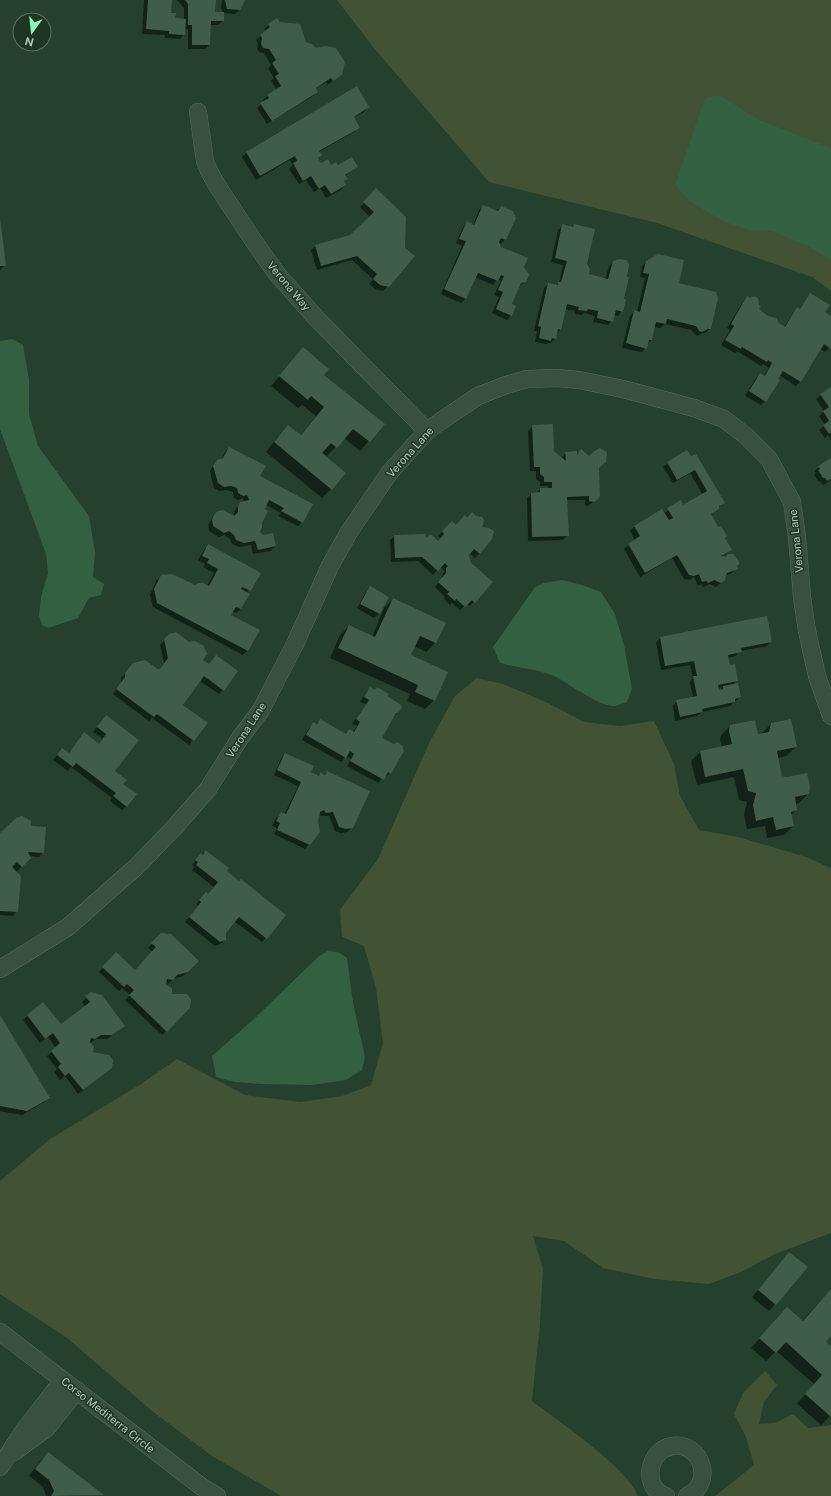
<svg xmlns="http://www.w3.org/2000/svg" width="831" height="1496" font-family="'Public Sans',sans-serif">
	<rect width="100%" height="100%" fill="#25402d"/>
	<path fill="#415235" d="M337,0H831V291L812,277L657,223L489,182L373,47Z
		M477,678L503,684L548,703L584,722L621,726L654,721L674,764L680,796L699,830L738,837L806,857L831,868V1233L775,1254L741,1272L709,1284L654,1279L603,1268L564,1241L533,1236L543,1269L540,1324L532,1401C557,1420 629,1469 638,1496H281L212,1456L152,1411L67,1338L0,1294V1181L50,1139L141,1084L177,1059L245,1095L301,1102L342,1096L371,1085L383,1043L376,988L364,946L342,937L340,910L378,859L430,741L455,696Z
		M765,1371L777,1385L764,1402L759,1424L775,1423L793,1414L808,1428L831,1425V1496H715L754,1465L746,1437L734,1414L743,1393Z"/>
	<path fill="#336041" d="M720,95L757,119L831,148V260L808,246L771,231H752L728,223L711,214L689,201L675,185L705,98Z
		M12,339L23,345L29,380V414L38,446L89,516L95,552L93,577L104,584L101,595L89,598L78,618L48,628L42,625L39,615L41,597L48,573L46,554L0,429V341Z
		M562,580L582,585L601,592L615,614L624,645L632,689L627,702C623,703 619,705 615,706C601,708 568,683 554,676C537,669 518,668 500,663L493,647L535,587L544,583Z
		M328,951L338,952L347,958L353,1003L365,1057L362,1070L346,1080L312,1085L261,1084L235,1082L216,1077L212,1056L256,1017L319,956Z"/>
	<path fill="#0007" fill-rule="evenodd" d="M144,0H171L170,14L174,19L184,20V8L177,0H215L214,13H223L221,8L222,0H243L240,9L235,14L223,13V21L218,25H210L209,45L205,49H188V29H185L184,34L180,39L165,38V35L142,34Z
		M277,19L341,74L328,85L326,82L315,89L317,92L313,96L267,124L257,108L264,102L263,100L267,96L277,90L271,81L274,78L268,68L271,65L264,53L259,52L257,49L258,43L256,40L266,31L264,29L269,25Z
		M357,88L368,107L364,112L353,118L359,127L354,132L319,152L317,158L321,165L357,167L345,176L347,179L343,182L345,185L341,190L326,198L320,188L314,192L306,180L299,184L289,169L293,165L290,160L256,180L242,157L246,153Z
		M376,190L388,286L383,291L375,289L369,284L373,279L352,260L317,270L311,250L316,246L351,236L370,217L360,207Z
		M484,206L496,211L501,207L505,239L501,244L498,242L500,248L523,267L525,282L518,287L511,304V315L507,320L492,313L499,297L494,295L501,281L498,279L493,285L475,277L466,298L461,303L441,294L462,246L456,243L463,227L468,222L473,225L479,210Z
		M0,217L5,265L0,270Z
		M574,225L587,275L605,280L609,266L614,261L623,300L622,311L618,316L614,315L612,321L608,325L593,322L595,316L584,313L582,315L575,314V311L565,309L560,330L557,333L555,339L551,343H548L546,344L535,342L537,331H534L544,288L549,284L555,286L559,283L563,265L551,262L558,230L563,226L572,228Z
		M647,261L677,284L710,329L705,333H703L697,336L691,330L665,324L660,328L654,327L651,340L642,352L622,348L630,316L634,311L637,312L645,278L640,277L642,266Z
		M810,294L824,313L831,317V346L825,352L821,349L801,381L796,386L779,375L765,401L761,405L745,396L756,378L760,374L764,376L769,368L763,364L761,366L737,351L735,353L721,345L730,330L727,328L743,302L748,298L757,310L784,328L793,313L797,309L799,310Z
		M303,349L323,375L383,424L360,451L344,438L327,456L322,452L321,454L331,489L322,498L266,452L279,435L300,436L316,416L302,405L298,408L271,386Z
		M831,388V440L828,435L825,438L819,430L825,425L819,416L824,411L816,399Z
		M533,426L554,452L561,458L566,453L598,468L597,499L588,506L585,505V500H566L568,535L563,540L528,541L527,498L531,494H536L540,489H548V486H540V482L536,479V471H530L528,431Z
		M229,448L302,522L298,526L278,516L281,513L266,505L259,532L275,546L271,551L253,554L251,545L239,547L232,544L230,539L224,535L219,537L209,531L208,525L212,518L216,513L234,517V512L236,508L244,502L243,498L238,500L234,498L233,492L226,490L219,491L214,488L210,471L213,466L217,461L221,460L225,452Z
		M687,452L723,503L710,515L731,550L721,557L736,568L732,573L725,576L724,580L716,587L710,584L703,587L702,584L698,586L694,577L689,580L684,579L672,558L640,577L624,549L635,540L630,531L634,527L662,510L664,513L681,502L683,506L703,495L690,473L673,483L663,467L668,463Z
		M831,459V480L823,485L820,481L819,482L814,475L816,473L814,471Z
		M452,523L456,526L481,528L491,539L475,558L470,553L468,555L474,602L470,606L467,604L460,610L452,603L450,605L444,599L445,597L435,587L442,578V574L445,571L440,567L433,575L418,561L391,562L390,540L395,536L438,542L441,539L438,536Z
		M208,546L259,573L247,593L249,594L241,609L236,613L232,611L230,616L247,651L243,655L153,607L150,595L156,581L161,576L195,586H207L214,573L203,567L205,564L198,560L204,550Z
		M370,587L388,597L379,614L374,618L357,608L366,592Z
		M393,599L435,643L426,652L414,646L410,656L434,700L425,709L407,701L410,694L330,658L340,635L349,626L372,637L384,608Z
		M766,618L771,641L767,646L740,651L736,656L728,658L730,667L737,681L732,685L740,697L730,706L702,712L697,716L675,721L673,706L677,701L693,698L690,682L693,678L690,665L661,670L656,643L660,638ZM723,687L718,692L717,688Z
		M170,635L208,665L223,690L219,694L200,681L182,705L206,723L189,745L152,718L149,721L113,694L121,683V678L129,669L159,671L164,663L160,645Z
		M370,688L374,691L377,688L386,697L398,712L394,716L381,738L390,773L386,777L384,776L378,783L347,766L351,759L346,756L341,762L302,740L309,728L313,723L315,725L320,720L345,734L349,730L353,732L357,726L352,724L366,704L360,702Z
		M106,716L114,772L122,784L127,806L122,810L110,801L112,798L71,767L68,771L53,760L62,749L68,754L99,744L103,739L93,732Z
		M771,724L796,747L786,756L778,758L782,777L808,794L799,803L795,804L796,810L791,815L793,826L784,835L767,838L765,826L747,829L744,815L747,802L739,800L734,777L697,785L691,761L700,752L722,747L720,740L721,735L730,726L757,735L762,733Z
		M286,754L310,773L318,776L320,773L324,775L327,772L352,827L347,832L341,833L335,831L329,816H321L319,813L309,844L305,849L274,834L277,828L272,826L276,818L281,813L284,815L298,786L274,775L281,759Z
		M30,827L43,852L39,857L29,856L30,858L16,872L17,911L13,916L0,915V834Z
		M205,851L225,871L266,938L262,942L234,921L225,933V940L220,944L215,946L185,922L198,906L196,905L202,897L208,894L214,887L192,870L195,867L192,865Z
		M157,938L198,961L183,976L173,979L168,984L162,983L172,995L189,1008L162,1035L125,1000L130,995L122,988L119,991L99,972L116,954L134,971L153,952L148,948Z
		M92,993L119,1030L107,1039H96L90,1043L92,1053L106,1072L78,1094L65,1076L60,1080L54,1072L57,1069L47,1056L56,1048L48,1037L40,1043L23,1020L43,1003L61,1026L85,1007L82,1002Z
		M0,1017L48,1098L44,1102L22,1115L0,1111Z
		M783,1260L775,1304L769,1311L752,1297Z
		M831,1290V1335L825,1342L831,1347V1415L821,1425L797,1404L814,1384L776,1351L766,1361L751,1348L787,1308L802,1321Z
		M48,1453L103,1495L46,1496L43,1487L29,1476L41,1460Z"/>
	<path fill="#3f5d48" d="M148,0H172L171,13H176L175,18L186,19L185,35L169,34V31L146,29Z
		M185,0H216L215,12H224V21H211L210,45H192V25H188V4Z
		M225,0H245L240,10L227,9Z
		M277,18L280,22L300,24L306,42L312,44L316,48L325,46L336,48L345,62L342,75L333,81L331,78L316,88L318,92L272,121L260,103L269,98L267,95L281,86L275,76L279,74L272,63L276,60L269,49L263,48L261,44L262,38L260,35L270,27L268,24Z
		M357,86L369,107L354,117L360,128L319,151L322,155L318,158L321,163L328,159L331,165L336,162L338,165L352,157L358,167L345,175L348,179L344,181L346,185L331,194L325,185L319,189L311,176L303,181L293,163L297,161L295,156L260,176L246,152Z
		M376,188L406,217L405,248L415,256L389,287L380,285L373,279L377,274L357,256L321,266L315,245L350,235L374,212L363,202Z
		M483,205L498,211L501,206L513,211L516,218L506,240L501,238L499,242L501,247L528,258L524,267L529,275L526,282L521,283L512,304L516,306L512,316L496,309L503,292L498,290L504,276L501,275L498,281L478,273L466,299L444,289L466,241L459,239L467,221L474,225Z
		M0,217L6,266H0Z
		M562,224L573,227L574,224L595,229L587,264L590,269L589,274L608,279L613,261L619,259L627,260L629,265L627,277H629L624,299H626L623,312L616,310L613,322L597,318L598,311L588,309L587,311L578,310L579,307L567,304L561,330L558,329L556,339L552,338L551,341L539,338L541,327L538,326L548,283L558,285V282H561L567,261L555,258Z
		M658,254L684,260L679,283L716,292L718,298L711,329H708L702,332L699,331L696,326L667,319L666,324L656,322L652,340H649L647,349L626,343L634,310L640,312L649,274L643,273L646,261Z
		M810,293L830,305L825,312L831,316V349L824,344L801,382L783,371L778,379L780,380L766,402L749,391L760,373L765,376L772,363L768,360L767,362L742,347L741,349L725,340L734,326L731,324L747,296L750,298L754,296L758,298L759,305L761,306L759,309L768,316L776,318L779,323L785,327L797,307L800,309Z
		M303,347L329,369L324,375L385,424L370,442L353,429L337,448L331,443L322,453L346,473L332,490L274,442L288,425L301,435L324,407L311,396L308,400L279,376Z
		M831,387V433L829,434L823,425L829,421L823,411L829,407L820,394Z
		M553,424L554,451L566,461L565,452L577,451V455L581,449L589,456L593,452L600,448L607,452L606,462L599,468L600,496L598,499L594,502L589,501V496L567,497L569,536L532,537L531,493L540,492V488H552V482H544V477L540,474V467H534L532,425Z
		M229,447L266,466L260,476L313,504L303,523L281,511L284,508L269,500L265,509L268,511L262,523V528L260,532L263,535L273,533L276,546L258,550L255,541L244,543L236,540L234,535L229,531L224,533L213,526L212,519L216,512L223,510L234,516L238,512V507L240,502L249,500L247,495L243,496L238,493L237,488L231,486L224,487L218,483L213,466L217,460L223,458Z
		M687,450L691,456L696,454L725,503L719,506V509L711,514L718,527L721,526L727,536L725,538L732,550L721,556L726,557L728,554H733L739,561V564L737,566L738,569L727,573L725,580L721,583L714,580L708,583L706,581L702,582L699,574L694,576L689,575L677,555L645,573L628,544L640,536L634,526L662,509L669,520L673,518L667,508L681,500L683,505L707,491L695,470L677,480L667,462Z
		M831,458V479L827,481L825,478H823L818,470L820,469L818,466Z
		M472,512L476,516L482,517L484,520L482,527L489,528L494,531L492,539L480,554L474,549L469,555L471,563L493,582L475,603L472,600L465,607L456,599L455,601L447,594L449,592L438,582L446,573V568L448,566L445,563L438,571L422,557L395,558L394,535L426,534V538L431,534L438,541L444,534L442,531L452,521L456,525L465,515L467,518Z
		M208,544L261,573L251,591L242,587L241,589L250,594L241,609L236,607L231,615L260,630L248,651L157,603L154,589L161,575L172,574L195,585L199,583H203L209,586L218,569L207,563L209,559L202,556Z
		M370,586L389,597L380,614L360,604Z
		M393,598L446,623L436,643L420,636L411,655L448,672L435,701L415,692L418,685L338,648L349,625L375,637Z
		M767,616L772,642L741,648L742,652L728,655L730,665L735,664L738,681L718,685L719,690L723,689V686L738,683L741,697L735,699V702L702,709L703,712L680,717L676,700L697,696L693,676H697L694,661L665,666L660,637Z
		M176,632L189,642L195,641L204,646L207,654L203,660L209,664L216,655L238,671L224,691L204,676L183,705L208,723L194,741L157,714L154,717L116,689L125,677V673L133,663L145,660L159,670L168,658L164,639L169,634Z
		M370,687L375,690L377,687L389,694L387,696L400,704L402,708L399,712L396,713L382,738L394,744L397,742L402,745L404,751L391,774L388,772L384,780L350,761L354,754L350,751L346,758L306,735L313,722L317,724L320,719L346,734L349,729L354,732L360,722L356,719L369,700L364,697Z
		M106,715L139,740L115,771L127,780L123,784L137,794L127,807L113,796L116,793L76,763L73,767L57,755L62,748L69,753L84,732L99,744L106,734L97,727Z
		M791,719L797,747L777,751L782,776L787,777L807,773L810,787L809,794L795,797L797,810L791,812L794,826L776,830L773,817L756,821L753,805L756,793L748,791L743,769L705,777L700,751L732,744L729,731L730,725L755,720L758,734L769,732L771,723Z
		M285,753L314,766L311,772L319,776L320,772L325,775L327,771L370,791L353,828L346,829L339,827L333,812L326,813L324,810L320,812L318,821L320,832L310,845L277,830L280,823L276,821L281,812L286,814L301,782L277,770Z
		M22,816L31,821V826L46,827L44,853L28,852L31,858L22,867L17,862L12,867L21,876L18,912L0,911V833L16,818Z
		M205,850L229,868L227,871L239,881L241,879L286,915L267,939L239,917L226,933V940L220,942L189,917L201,902L199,900L206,892L208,894L218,882L196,865L198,862L195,860L201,853L203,855Z
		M161,933L171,934L199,961L188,972L177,975L173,980L167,979L166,985L172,988V994H187L191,999L190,1008L167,1032L129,995L134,990L127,984L124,987L102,967L116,952L135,970L156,947L151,943Z
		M91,992L102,995L125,1026L112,1035H101L95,1039L91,1038L90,1042L94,1047L93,1052L109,1055L113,1060L112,1068L83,1090L69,1073L65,1076L58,1067L61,1064L51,1051L60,1043L53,1033L45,1039L27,1015L43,1002L61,1024L90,1002L85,996Z
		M0,1015L50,1098L27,1111L0,1106Z
		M789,1252L808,1267L776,1305L758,1290Z
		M831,1289V1336L826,1342L831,1346V1417L805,1394L822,1375L786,1342L776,1353L759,1338L787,1307L803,1321Z
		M48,1452L104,1495L51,1496L54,1491L49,1480L35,1469Z"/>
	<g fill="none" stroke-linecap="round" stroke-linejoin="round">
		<defs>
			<path id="minor" d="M198,112L205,161L209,171L218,187L255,243L277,274L317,319L427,431
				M0,969L68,927L136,867L173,829L208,789L240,738L261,710L295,644L330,566L349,532L390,472L427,431L441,421L478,396L506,385L527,379L557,378L579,380L623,389L694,408L724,419L746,436L769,459L792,502L797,537L802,597L807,631L817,676L831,716
				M0,1332L202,1487L217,1496
				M14,1452L47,1428L77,1390
				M0,1467L25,1429L63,1380
				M666,1496C641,1488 648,1450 672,1446C702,1441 715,1484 687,1496"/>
		</defs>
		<use href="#minor" stroke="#576d5e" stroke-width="18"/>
		<use href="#minor" stroke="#394f40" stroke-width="17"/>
	</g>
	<g text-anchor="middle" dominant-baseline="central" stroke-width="3" stroke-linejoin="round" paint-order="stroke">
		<g font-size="11" fill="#b6cabc" stroke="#1e3525">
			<text transform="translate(289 286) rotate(50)">Verona Way</text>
			<text transform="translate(410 452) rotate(-48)">Verona Lane</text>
			<text transform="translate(796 541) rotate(-96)">Verona Lane</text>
			<text transform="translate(246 730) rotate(-57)">Verona Lane</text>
			<text transform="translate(108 1415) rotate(38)">Corso Mediterra Circle</text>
		</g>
	</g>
	<g transform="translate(32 32) rotate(195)"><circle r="19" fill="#1e3525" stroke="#5b7161"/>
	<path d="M0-3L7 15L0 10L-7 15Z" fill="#8df8b0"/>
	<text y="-6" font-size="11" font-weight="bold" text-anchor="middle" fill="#b6cabc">N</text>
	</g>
</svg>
